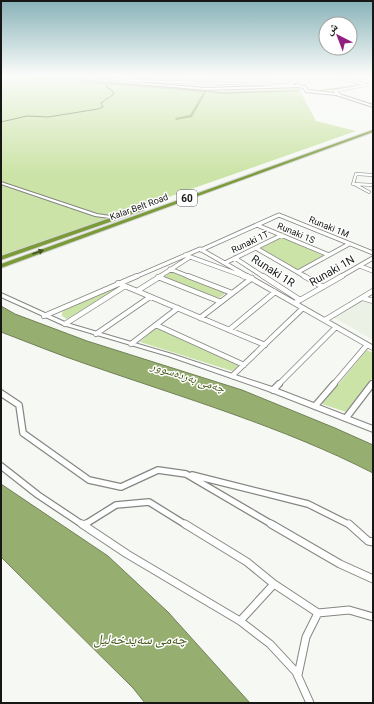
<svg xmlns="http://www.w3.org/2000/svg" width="374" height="704" font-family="Roboto,'Noto Naskh Arabic',sans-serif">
	<rect width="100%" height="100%" fill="#f6f8f3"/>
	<path fill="#ebf1e4" d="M364,300L373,303V340L335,318Z"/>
	<path fill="#cbe3a6" d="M1,76H32L221,92L299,89L316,121L356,131L1,256Z
		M283,237L324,256L298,270L261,248Z
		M171,272L226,293L219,298L163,277Z
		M117,286L119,287L67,319L62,316V313L65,309Z
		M156,328L239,365L232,371L140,342Z
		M367,350L373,353V377L346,412L322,404Z"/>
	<path fill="#97ae71" stroke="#718156" d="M1,306L15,314L87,341L242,390L335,428L373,445V473C283,427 184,398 89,365C59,355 30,343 1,332Z
		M1,484L108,556L168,612L250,703H145L133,688L1,557Z"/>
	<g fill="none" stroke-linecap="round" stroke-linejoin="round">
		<path stroke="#718156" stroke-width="1" d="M1,122L27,116L48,117L98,109L103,107L101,103L114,94L112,90L106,87L108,86"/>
		<path fill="#97ae71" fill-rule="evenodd" d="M7,76H17L222,92L299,90L300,91L222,94L206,92L192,117L176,120L175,118L190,115L204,92Z
			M364,84L365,86L320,91L319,90Z"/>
		<defs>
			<path id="street-far5" d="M74,76L141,81
				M332,76L367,85L335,91L340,95
				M144,77L270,78
				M139,81L292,85L288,76"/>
			<path id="street-far4" d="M353,184L356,174L373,175
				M353,184L373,185
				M354,184L369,192"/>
			<path id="street-far3" d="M257,225L329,255
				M256,248L306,277
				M201,250L279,215L373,253
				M185,255L246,277
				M235,258L264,277
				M225,263L282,235
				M360,266L373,271
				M170,269L190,277
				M298,272L349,244
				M135,277L200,249L249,277
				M159,277L190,257
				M340,277L373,258"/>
			<path id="street-far2" d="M188,276L232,293
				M243,276L246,277
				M247,276L373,348
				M263,276L300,300
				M304,276L323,287
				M158,277L221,302
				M118,283L265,345
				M137,291L161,276
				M363,298L373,301
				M295,303L342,276
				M44,316L137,276
				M200,318L252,278
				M325,320L373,291
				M65,324L125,286
				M156,325L244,365
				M229,330L275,292
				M96,334L150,297
				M131,344L178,308
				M232,376L303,308
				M278,385L336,327
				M333,385L367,345
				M371,385L373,383"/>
			<path id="street-far1" d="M273,390L279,384
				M1,393L19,405L23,433L89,480L121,487L158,470L186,474L273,525
				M315,406L334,384
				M346,418L372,384
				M1,466L38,495L83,525
				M192,475L308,504L350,525
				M84,525L116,505L149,502L186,525"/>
			<path id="street" d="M82,524L127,554L240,621L270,644L296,672L310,703
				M185,524L247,562L274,584L318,613
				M271,524L340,564L373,579
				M349,524L368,541L373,542
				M84,525L86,524
				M240,621L274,584
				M298,675L306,637L318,613L349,610L373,617"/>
			<path id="secondary" d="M44,76H54L207,88L296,85V84L297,83L299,85L305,86L308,90L336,93L373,105V107L336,95L306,92L303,88L298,87L207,90Z
				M1,182L97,214L117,217L119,218L117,219L95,216L1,184Z
				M1,293L67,323L172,354L275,388L373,426V432L271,392L168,356L63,325L1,297Z"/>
			<path id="highway" d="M373,130V132L1,268V264Z
				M142,207L144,208V210L1,260V256Z"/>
		</defs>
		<use href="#street-far5" stroke="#858782" stroke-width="3"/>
		<use href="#street-far4" stroke="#858782" stroke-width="3.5"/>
		<use href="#street-far3" stroke="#858782" stroke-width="5"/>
		<use href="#street-far2" stroke="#858782" stroke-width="6"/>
		<use href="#street-far1" stroke="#858782" stroke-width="8"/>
		<use href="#street" stroke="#858782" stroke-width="9"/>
		<use href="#secondary" stroke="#858782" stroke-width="2"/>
		<use href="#highway" stroke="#d5d5d5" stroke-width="2"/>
		<use href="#street-far5" stroke="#fff" stroke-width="2"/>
		<use href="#street-far4" stroke="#fff" stroke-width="2.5"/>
		<use href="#street-far3" stroke="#fff" stroke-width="3.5"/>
		<use href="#street-far2" stroke="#fff" stroke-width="4.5"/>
		<use href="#street-far1" stroke="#fff" stroke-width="5.5"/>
		<use href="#street" stroke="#fff" stroke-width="7"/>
		<use href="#secondary" fill="#fff" fill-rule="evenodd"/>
		<use href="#highway" fill="#7a9b38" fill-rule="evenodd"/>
	</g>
	<defs><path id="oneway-solid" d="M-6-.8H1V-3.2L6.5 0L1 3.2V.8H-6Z"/></defs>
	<use fill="#445325" href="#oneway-solid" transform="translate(38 252) rotate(-20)"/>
	<linearGradient id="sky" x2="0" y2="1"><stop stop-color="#87b2b8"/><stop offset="0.43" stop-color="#fbfcfa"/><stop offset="1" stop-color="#fbfcfa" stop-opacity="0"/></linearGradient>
	<rect width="374" height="175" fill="url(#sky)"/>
	<g text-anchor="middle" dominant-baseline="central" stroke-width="3" stroke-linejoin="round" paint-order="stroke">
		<g font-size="9" fill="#171816" stroke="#fff">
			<text transform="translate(139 207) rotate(-20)">Kalar Belt Road</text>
			<text transform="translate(329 227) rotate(22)">Runaki 1M</text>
			<text transform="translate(296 233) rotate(23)">Runaki 1S</text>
			<text transform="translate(250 242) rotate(-25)">Runaki 1T</text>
		</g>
		<rect fill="#fff" stroke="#5d5d5c" stroke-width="1" x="177" y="190" width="20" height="16" rx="3"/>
		<g font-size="10" font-weight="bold" fill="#171816">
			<text x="187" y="198">60</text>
		</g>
		<g font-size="11" fill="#171816" stroke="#fff">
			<text transform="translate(273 271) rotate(33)">Runaki 1R</text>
			<text transform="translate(332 271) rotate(-30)">Runaki 1N</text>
		</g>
		<g font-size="12" font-style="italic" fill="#435816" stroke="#fff">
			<text transform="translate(188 377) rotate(18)">چەمی بەردەسوور</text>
		</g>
		<g font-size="14" font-style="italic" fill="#435816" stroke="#fff">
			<text x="140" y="639">چەمی سەیدخەلیل</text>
		</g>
	</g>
	<rect width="374" height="704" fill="none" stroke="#171816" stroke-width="4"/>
	<g transform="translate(338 36) rotate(318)"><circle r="19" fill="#ffffff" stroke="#a2a3a2"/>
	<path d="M0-3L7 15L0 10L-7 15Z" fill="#911f7f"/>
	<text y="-6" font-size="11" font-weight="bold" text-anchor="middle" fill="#171816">ش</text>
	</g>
</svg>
